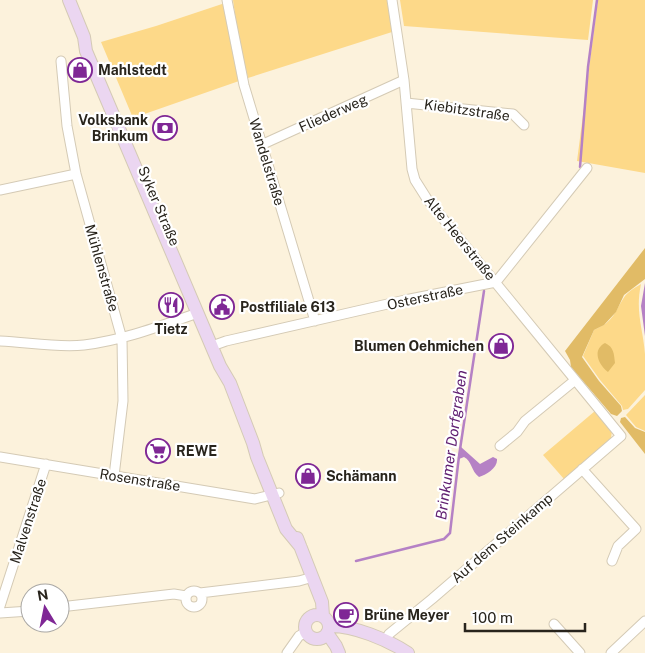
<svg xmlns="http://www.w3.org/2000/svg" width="645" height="653" font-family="'Public Sans',sans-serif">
	<rect width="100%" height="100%" fill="#fcf2dc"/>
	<path fill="#fdd989" d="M233,0H387L392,32L248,78L238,36Z
		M400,0H593L588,40L404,26Z
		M598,0H645V173L577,161Z
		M225,3L239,81L133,118L101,42L156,26Z
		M641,284C635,312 643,328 645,354C645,366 645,378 645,390L628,409L623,410L622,406L600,380L583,356L594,330C615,321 614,312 625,296C629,291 636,287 641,284Z
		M645,395V431L636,427L626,415Z
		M595,411L612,431L611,438L564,479L543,455Z"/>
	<path fill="#e1bb66" d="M645,248V279L624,295L616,312L604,325L594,330L582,357L599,381L621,406L622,411L617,416L611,414L571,367L570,360L565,351Z
		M605,343C614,347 614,354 615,363L608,372C598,364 592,350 605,343Z
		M625,417L635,428L645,432V454L620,422L621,418Z"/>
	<path fill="#b581c5" d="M645,283V336L641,306Z
		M461,447L480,464L493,457L497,459C498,468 486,475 479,477C471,471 472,461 464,457L459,459Z"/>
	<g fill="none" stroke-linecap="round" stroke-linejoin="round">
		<path stroke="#b581c5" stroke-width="2.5" d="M580,167L588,67L597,0
			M356,561L444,539L450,533L459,456L484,291"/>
		<defs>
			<path id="street" d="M227,0L244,85L315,321
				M61,61L67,126L76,174L122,339L123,401L114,476
				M406,103L513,114L524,125
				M261,145L404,80
				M0,190L76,174
				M0,341C27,342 57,348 84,345C124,340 160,326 198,313
				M212,346L226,341L405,300L496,282L587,168
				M500,446L517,432L525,421L574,381
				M0,457L255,499L279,493
				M582,469L636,529L618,546L612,561
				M186 599a8 8 0 1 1 16 0a8 8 0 1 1-16 0Z
				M200,593L299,581L313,577
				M0,606L46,464
				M60,607L174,594L186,596
				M0,613L30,611
				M554,624L580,653
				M385,641L389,634L432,599L621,436L427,199L415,180L412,169L404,80L392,0
				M287,653L299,636L306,632
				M611,653L645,621"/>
			<path id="secondary" d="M69,0L84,37L86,51L220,366L230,383L253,443L257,457L286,529L300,546
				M297,538L322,602L323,616
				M305 627a12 12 0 1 1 24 0a12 12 0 1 1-24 0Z
				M329,626C353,625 388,640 408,653
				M327,633L336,646L339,653"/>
		</defs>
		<use href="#street" stroke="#d4cab5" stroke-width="11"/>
		<use href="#secondary" stroke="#d4cab5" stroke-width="14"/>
		<use href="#street" stroke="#fff" stroke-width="9"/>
		<use href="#secondary" stroke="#ebd6f1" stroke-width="12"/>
	</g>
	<defs>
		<symbol id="shop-ring" viewBox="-11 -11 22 22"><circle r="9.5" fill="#fff" stroke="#7f2795" stroke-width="1.5"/><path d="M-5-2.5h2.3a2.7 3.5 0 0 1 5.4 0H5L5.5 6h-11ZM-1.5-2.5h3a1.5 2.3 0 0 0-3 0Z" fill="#7f2795"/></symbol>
		<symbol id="bank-ring" viewBox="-11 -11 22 22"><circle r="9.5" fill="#fff" stroke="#7f2795" stroke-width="1.5"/><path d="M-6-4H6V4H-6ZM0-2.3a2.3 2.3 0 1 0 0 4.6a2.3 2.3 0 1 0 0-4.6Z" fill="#7f2795"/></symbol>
		<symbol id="restaurant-ring" viewBox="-11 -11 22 22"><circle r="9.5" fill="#fff" stroke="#7f2795" stroke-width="1.5"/><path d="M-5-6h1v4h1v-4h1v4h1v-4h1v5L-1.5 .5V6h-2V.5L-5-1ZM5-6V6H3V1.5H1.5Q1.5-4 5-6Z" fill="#7f2795"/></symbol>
		<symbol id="civic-ring" viewBox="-11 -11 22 22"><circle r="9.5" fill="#fff" stroke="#7f2795" stroke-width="1.5"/><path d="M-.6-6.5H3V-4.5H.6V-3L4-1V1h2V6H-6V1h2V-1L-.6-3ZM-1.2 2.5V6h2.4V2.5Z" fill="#7f2795"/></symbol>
		<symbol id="supermarket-ring" viewBox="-11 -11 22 22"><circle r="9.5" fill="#fff" stroke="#7f2795" stroke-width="1.5"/><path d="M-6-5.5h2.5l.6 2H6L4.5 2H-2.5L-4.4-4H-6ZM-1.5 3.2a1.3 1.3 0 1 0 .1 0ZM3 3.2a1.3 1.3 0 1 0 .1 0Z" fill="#7f2795"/></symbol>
		<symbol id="cafe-ring" viewBox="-11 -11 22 22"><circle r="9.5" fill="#fff" stroke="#7f2795" stroke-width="1.5"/><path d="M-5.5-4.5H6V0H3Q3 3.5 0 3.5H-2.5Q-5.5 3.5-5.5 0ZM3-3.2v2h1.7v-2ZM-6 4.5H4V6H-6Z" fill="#7f2795"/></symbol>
	</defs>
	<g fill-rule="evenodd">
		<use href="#shop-ring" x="66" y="56" width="28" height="28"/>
		<use href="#bank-ring" x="151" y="114" width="28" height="28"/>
		<use href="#restaurant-ring" x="157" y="291" width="28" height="28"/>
		<use href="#civic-ring" x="208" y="293" width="28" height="28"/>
		<use href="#shop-ring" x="487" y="332" width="28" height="28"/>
		<use href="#supermarket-ring" x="144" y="437" width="28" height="28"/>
		<use href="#shop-ring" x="294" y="462" width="28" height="28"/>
		<use href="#cafe-ring" x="332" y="601" width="28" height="28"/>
	</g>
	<g text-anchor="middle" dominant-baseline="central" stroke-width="4.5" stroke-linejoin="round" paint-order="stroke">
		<g font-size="14" font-weight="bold" fill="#28241c" stroke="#fff" text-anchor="start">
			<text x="98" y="70">Mahlstedt</text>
			<text x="148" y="120" text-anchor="end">Volksbank<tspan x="148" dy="16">Brinkum</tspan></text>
			<text x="240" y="307">Postfiliale 613</text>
			<text x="171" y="329" text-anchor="middle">Tietz</text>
			<text x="484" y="346" text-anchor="end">Blumen Oehmichen</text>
			<text x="176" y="451">REWE</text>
			<text x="326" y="476">Schämann</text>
			<text x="364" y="615">Brüne Meyer</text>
		</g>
		<g font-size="14" fill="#28241c" stroke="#fff">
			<text transform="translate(467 110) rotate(8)">Kiebitzstraße</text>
			<text transform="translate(333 113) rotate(-24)">Fliederweg</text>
			<text transform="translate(267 162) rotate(73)">Wandelstraße</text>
			<text transform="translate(159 206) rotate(67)">Syker Straße</text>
			<text transform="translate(460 238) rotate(51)">Alte Heerstraße</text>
			<text transform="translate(102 268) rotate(74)">Mühlenstraße</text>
			<text transform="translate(425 297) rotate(-12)">Osterstraße</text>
			<text transform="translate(140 480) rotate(9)">Rosenstraße</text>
			<text transform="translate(28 521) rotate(-72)">Malvenstraße</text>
			<text transform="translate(502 538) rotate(-41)">Auf dem Steinkamp</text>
		</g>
		<g font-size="15" font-style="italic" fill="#612072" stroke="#fff">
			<text transform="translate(451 445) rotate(-82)">Brinkumer Dorfgraben</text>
		</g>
	</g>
	<g transform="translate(45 608) rotate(350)"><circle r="24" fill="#ffffff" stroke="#a9a7a4"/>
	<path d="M0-4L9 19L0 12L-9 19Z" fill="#7f2795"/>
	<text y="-8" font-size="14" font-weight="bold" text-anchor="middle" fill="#28241c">N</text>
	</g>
	<path d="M465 623v8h120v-8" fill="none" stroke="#28241c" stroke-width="2.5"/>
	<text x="472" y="623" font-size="15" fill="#28241c" stroke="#ffffff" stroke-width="4" paint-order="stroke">100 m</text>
</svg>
